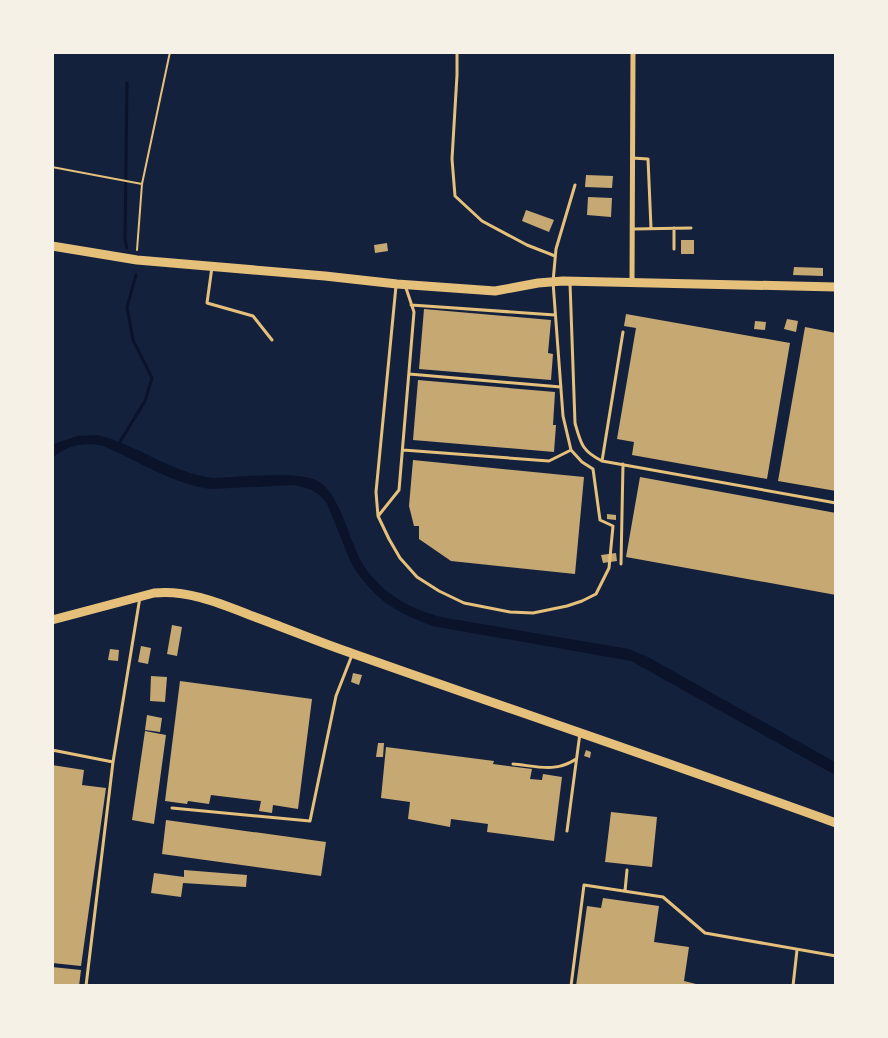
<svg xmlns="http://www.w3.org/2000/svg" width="888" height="1038" font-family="'Space Grotesk',sans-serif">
	<rect width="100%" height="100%" fill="#14213d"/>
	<path fill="#0b132b" d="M97,435C138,444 172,474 214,478C241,477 289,471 313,479C340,487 349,544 364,566C382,593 410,609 441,617L629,649L648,657L835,762V775L631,661L432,626C394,611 376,601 352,565L327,504C318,491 309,488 294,485L210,489C173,484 138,461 103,446C86,442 66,445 53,458V445L56,443L77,436Z"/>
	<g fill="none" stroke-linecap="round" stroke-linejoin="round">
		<path stroke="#0b132b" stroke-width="3" d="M127,83L125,240L127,248
			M118,445L145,401L152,378L133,340L127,307L136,275"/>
	</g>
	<path fill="#c6a872" d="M586,175L613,176L612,188L585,187Z
		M588,197L612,198L611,217L587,215Z
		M526,210L554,220L549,232L522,221Z
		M681,240H694V254H681Z
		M387,243L388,251L375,253L374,245Z
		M794,267L823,268V276L793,275Z
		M424,309L551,320L548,353L553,354L551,380L419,369Z
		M626,314L790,343L767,479L632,455L634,442L617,439L636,328L624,326Z
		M787,319L798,321L796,332L784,329Z
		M755,321L766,322L765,330L754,329Z
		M805,327L836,333V491L778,481Z
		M418,380L555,392L553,425H556L554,452L413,440Z
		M413,460L584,477L575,574L451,561L419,539V526H414L409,506Z
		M640,477L836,513V595L626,557Z
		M607,514L616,515V520L607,519Z
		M616,553L617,561L603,563L601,555Z
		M172,625L182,627L177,656L167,654Z
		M141,646L151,648L148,664L138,662Z
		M110,649L119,650L118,661L108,660Z
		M353,673L362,675L359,685L351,682Z
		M151,676L167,677L165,702L150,701Z
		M180,681L312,699L298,809L273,805L272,813L259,811L261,801L211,795L209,804L188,801L187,804L165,801Z
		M147,715L162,718L160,732L145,730Z
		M145,731L166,735L154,824L132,820Z
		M378,743H384L383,757H376Z
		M386,747L494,761L493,764L532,769L530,779L542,780L543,774L562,777L554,841L487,832L488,824L451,819L450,827L408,819L410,802L381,798Z
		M586,750L591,752L590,758L584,756Z
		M52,765L84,770L82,785L106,788L81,966L52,963Z
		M611,812L657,817L652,867L605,862Z
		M166,820L326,842L321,876L162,854Z
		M184,870L247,875L246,887L183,883L181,897L151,893L154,873L184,877Z
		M603,898L659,906L654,942L689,947L684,981L704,986H576L587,906L601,908Z
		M52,967L81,970L79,986H52Z"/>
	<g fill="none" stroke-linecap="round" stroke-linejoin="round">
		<path stroke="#e5c07b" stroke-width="2" d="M52,167L142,184
			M137,250L142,184L170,52"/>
		<path stroke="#e5c07b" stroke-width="3" d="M457,52V75L452,159L455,196L482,221L527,245L555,256
			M632,158L648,159L651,228
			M674,228V249
			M633,229L691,228
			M212,267L207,303L253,316L272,340
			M570,283L575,423C581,444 582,451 602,461L836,503
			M396,286L376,492L378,516L389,539L400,558L417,577L439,591L464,603L510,612L533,613L567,606L582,601L596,594L609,568L613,526L600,520L593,469L582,462L571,450L563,416L553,282L556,249L575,185
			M411,305L555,315
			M409,374L561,387
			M403,450L549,461L571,450
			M602,461L623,332
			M379,515L399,490L414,312L405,285
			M621,564L623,464
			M52,750L113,762
			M513,764C536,766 556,773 576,759
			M172,808L310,821L336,696L352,655
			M567,831L580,733
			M625,891L627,870
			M86,986L113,762L140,597
			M571,986L584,885L663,897L705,933L836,956
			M793,986L797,950"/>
		<path stroke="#e5c07b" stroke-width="5" d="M632,283L633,52"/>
		<path stroke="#e5c07b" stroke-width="9" d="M52,246L137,260L325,276L397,284L495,291L538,283L563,281L836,287
			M52,620L154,593C188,589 224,605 255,617C288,629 321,643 354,654C515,711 676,765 836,823"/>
	</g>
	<rect width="888" height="1038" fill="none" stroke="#f6f1e7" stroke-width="108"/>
</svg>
